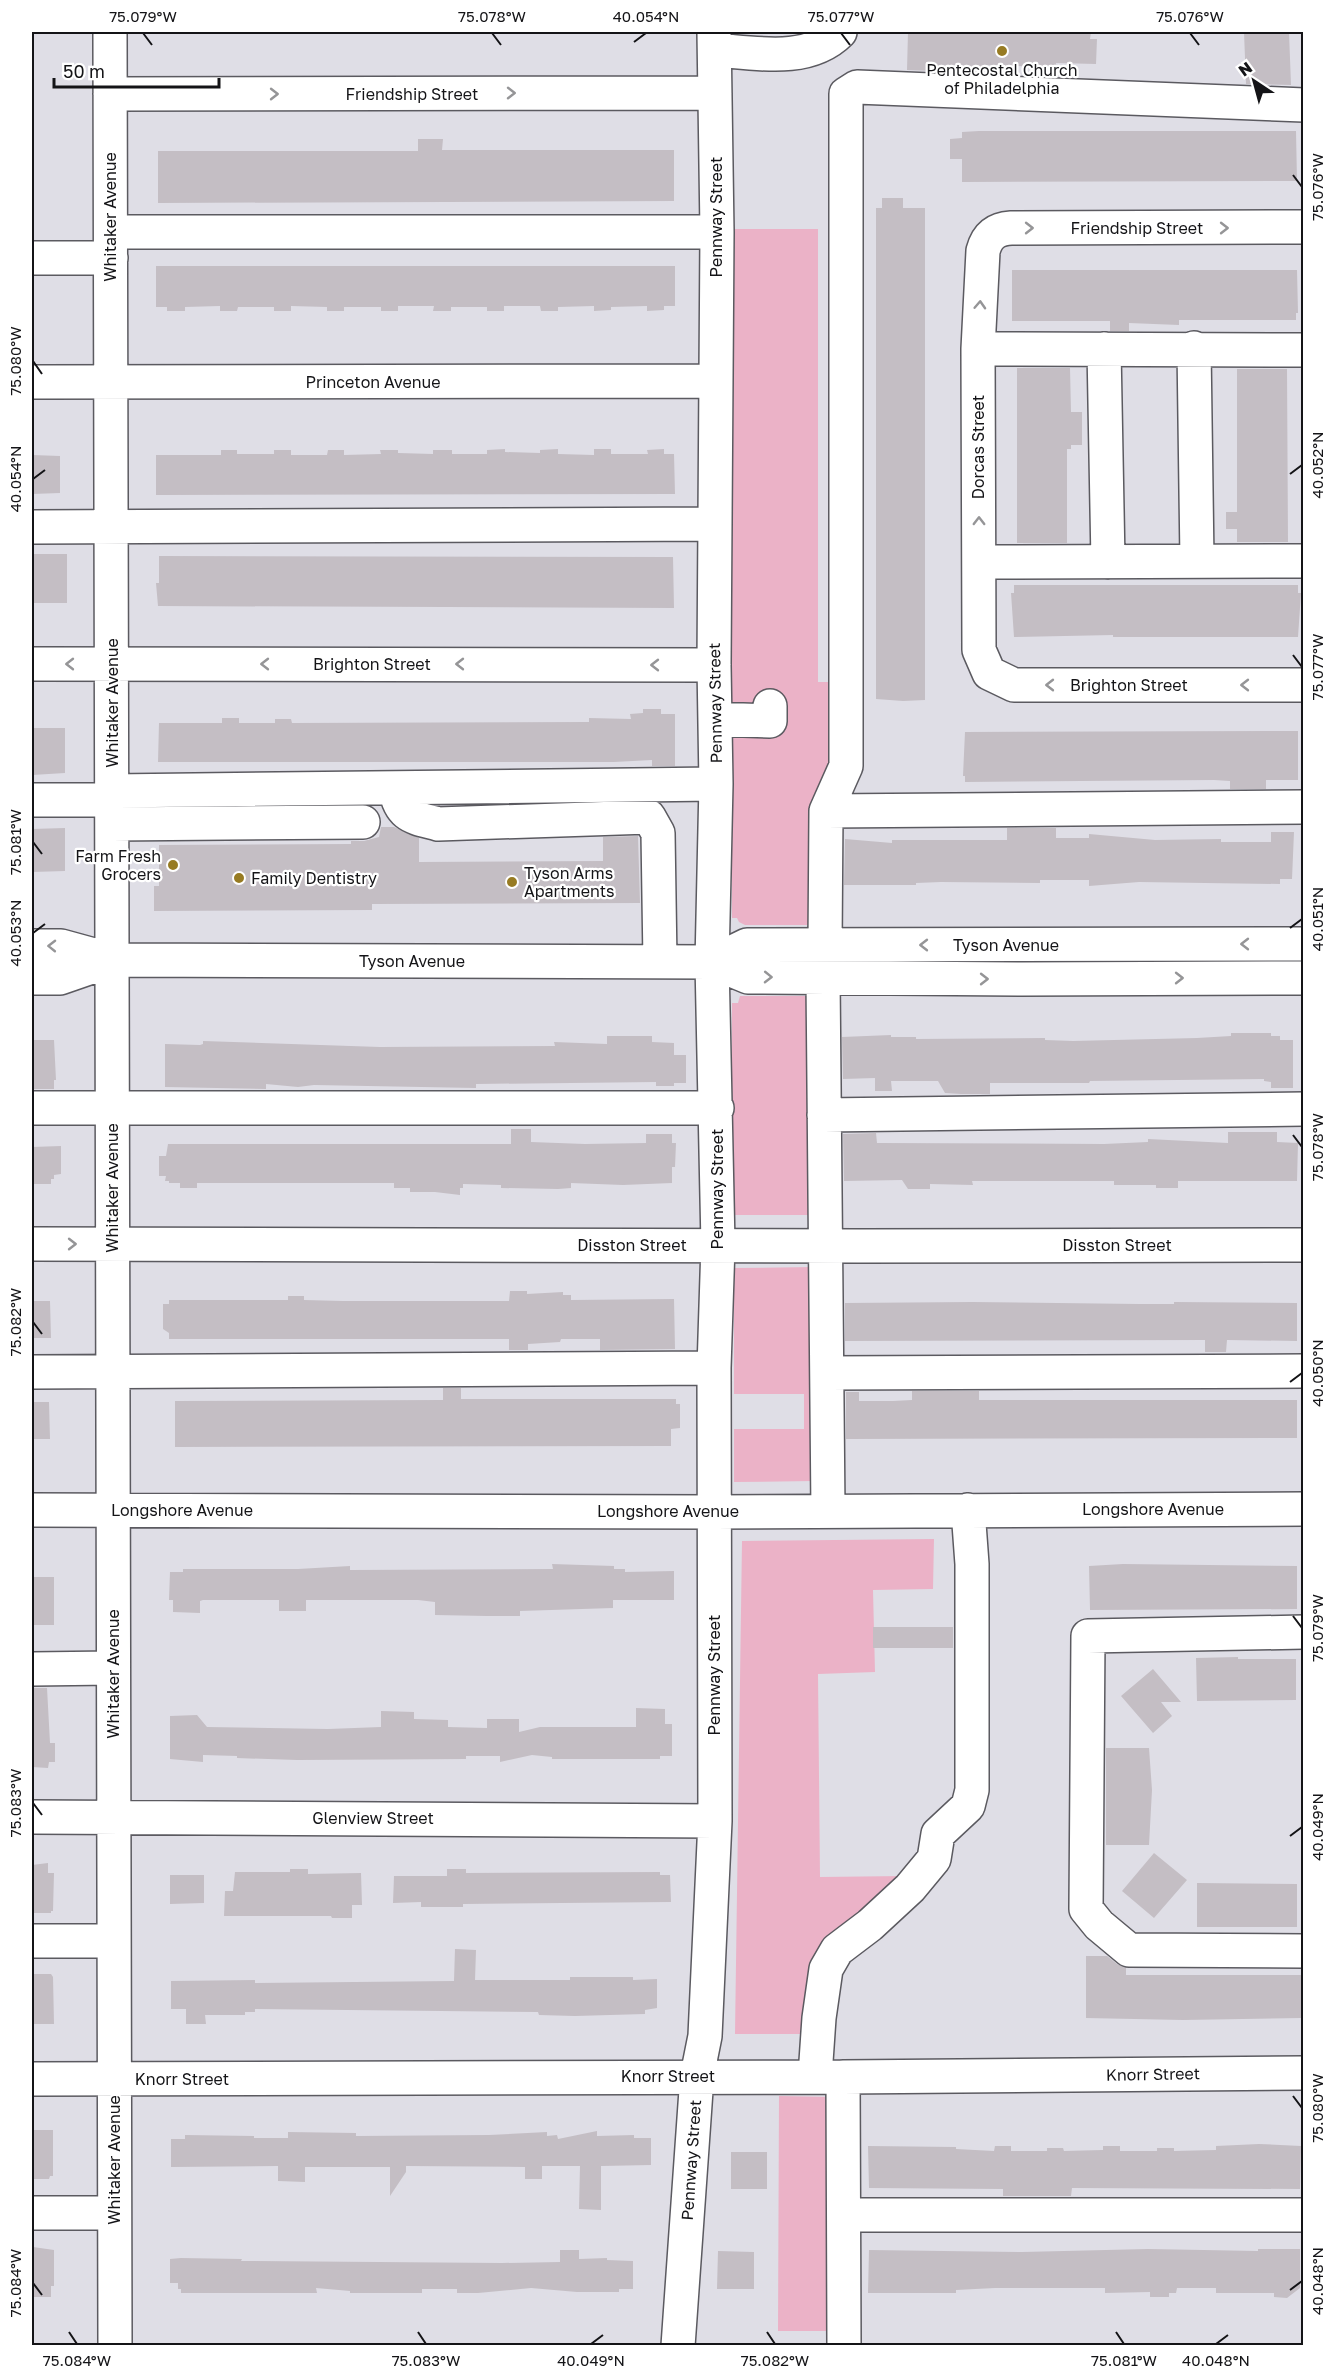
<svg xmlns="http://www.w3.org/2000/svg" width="1335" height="2377" font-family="'Golos Text',sans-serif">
	<rect width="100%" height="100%" fill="#dfdee6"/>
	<path fill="#ebb2c7" d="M731,229H818V682H839L818,925H745L739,922L737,918H732Z
		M740,996H819L818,1215H731L732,1003H738Z
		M814,1267V1481L734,1482V1429H804V1394H734V1268Z
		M934,1539L933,1589L873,1590L875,1672L818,1674L820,1877L904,1876L834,1932L808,2034H735L742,1541Z
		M779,2096L834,2097L833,2331H778Z"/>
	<path fill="#c4bec4" d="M908,32H1091L1090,39H1097L1096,64L1056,63V67L983,65V73L907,70Z
		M1244,32H1289L1291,85L1246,84Z
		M979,131H1296L1297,181L962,182V159H950V139L962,138V132Z
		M418,139H443L442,150H674V201L158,203V151H418Z
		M882,198H903V208H925V700L903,701L876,699V208H882Z
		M156,266H675V306H664V310L647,311V306L611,307V310L594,311V306L558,307V311H541L540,306H504V311H487V307H451V311H433L434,306H398V311H381V307H344V311H327V307L291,306V311H274V307H238L237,311H220V306L185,307V311H167V307H156Z
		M1012,270H1297L1298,313H1296V320H1179V325L1129,323V331H1110V321H1012Z
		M1017,368H1070L1071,412H1082V445H1071V449H1067V543H1017Z
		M1237,369H1287L1288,542H1237V529H1226V512H1237Z
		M505,449V452L540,453V450L558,449V454L594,455V449H611V454H648L647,450L664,449V454H674L675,494L156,495V455H221V450H237V454H274V450H291V455H327L328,450H344V455L381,454L380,450H398V453L433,454V450H452V454H487V450Z
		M32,455L60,456V493L32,494Z
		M32,554H67V603H32Z
		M159,556L673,557L674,608L158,606L156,583H159Z
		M1014,585H1298V593H1301L1298,637H1113V635L1014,637L1011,593H1014Z
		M643,709H661V714H675V766H652V760L614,762H158L159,723H222V718H239V723H275V719H291L292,723L589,722V718L631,719L630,714L643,713Z
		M32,728H65V773L32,775Z
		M1298,731V780H1266V789H1230V781L1214,780L965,782V776H963L965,732Z
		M381,827H394L419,838V862L603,861V837L638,836L640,903L372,904V910L154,911V886H159V845L351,844V841H364L379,837Z
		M65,828V871L32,872V829Z
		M1007,828H1056V838H1089V834L1155,840L1221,839V842H1271V832H1294L1292,879H1280V884L1139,882L1089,886V880H1040V883L941,882L916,883V885H844L845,839L892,843V840H1007Z
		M1231,1033H1271V1036H1280V1040H1293V1088H1271V1082L1264,1081V1079L1090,1081L1089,1083H990V1094H961L945,1093L938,1081H891L892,1091H875V1078L843,1079L842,1037L891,1035V1037H916V1039L1045,1038V1040L1073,1041L1197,1038L1231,1036Z
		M607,1036H652V1042L674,1043V1055H686V1083H674V1086H656V1082L476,1084V1088L314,1085L298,1087L266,1084V1089L165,1087V1044L200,1045L203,1044V1041L380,1047L555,1046L554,1042L607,1044Z
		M32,1040H54L56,1080H54V1089H32Z
		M511,1129H531V1142L585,1144L646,1143V1134H672V1143H676L675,1167H672V1183L623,1185L571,1183V1188L558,1189L501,1188V1185L463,1184V1188H460V1195L435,1192H410V1188H394V1183H197V1188H180V1183H169V1181H165L166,1176H159V1156H166L168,1144H511Z
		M1228,1132H1277V1142L1298,1143L1297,1181H1178V1188H1156V1185H1114V1181H972L973,1185L930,1184V1189H908L902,1180L844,1181L843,1134L876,1133L877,1143L1104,1144L1148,1142V1139L1228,1143Z
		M61,1146V1174L54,1175V1179H51V1184H32V1147Z
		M510,1291H527V1294L563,1292V1295H571V1300L674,1299L675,1349L600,1350V1339H561L560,1342L528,1344V1350H509V1339H169V1333L163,1329V1304H169V1300H288V1296H304V1300L343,1301H509Z
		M32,1301H50L51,1338H32Z
		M972,1302L1139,1304H1174V1302L1297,1303V1341L1227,1340L1226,1352H1205V1340L845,1341V1303Z
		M443,1388H461V1399H676V1404H680V1428L671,1429V1446L175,1447V1401L443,1400Z
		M912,1391H979V1400H1297V1438L846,1439V1392H859V1401H893L912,1400Z
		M32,1402H49L50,1439H32Z
		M552,1564L614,1566V1569H625V1572L674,1571V1600H613V1608L520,1611V1616H487L435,1615V1602L418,1600H306V1611H279V1600H203L200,1601V1613L173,1612V1600H169L170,1572H183V1569H298L350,1566V1570L553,1569Z
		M1123,1564L1297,1566V1609L1090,1610L1089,1566Z
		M32,1577H54V1625H32Z
		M873,1627H953V1648H873Z
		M1238,1657V1659H1296V1700L1197,1701L1196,1658Z
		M1153,1669L1181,1702H1161L1172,1716L1153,1733L1121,1696Z
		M32,1688H47L50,1743H55V1762H49L48,1768L32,1767Z
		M636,1708L665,1709V1724H672V1756H660V1759H552V1757L532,1755L500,1762V1756H466V1759L297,1760L237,1758V1756L203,1755V1762L170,1759V1716L197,1715L207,1727L328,1729L381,1727V1711L414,1712V1719L448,1720V1727L487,1728V1719H519V1732L540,1727H636Z
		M1106,1748H1149L1152,1790L1149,1845H1106Z
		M1154,1853L1187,1880L1154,1918L1122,1891Z
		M48,1863V1873H54L53,1911H51V1913H32V1865Z
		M290,1869H308V1874L361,1873L362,1905H352V1918H332L331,1916H224L225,1891H233L235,1872H290Z
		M447,1869H466V1873L660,1872V1875H670L671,1902L463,1904V1907H421V1902L393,1903L394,1876H447Z
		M170,1875H204V1903L170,1904Z
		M1197,1883L1297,1884V1927H1197Z
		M455,1949L476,1950L475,1980H570V1977H633V1980L657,1979V2008L645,2010V2014L575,2016L539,2015L538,2012L255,2009V2012H245V2015H205L206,2024H186V2009H171V1981L255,1980V1983L454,1981Z
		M1086,1956H1107L1117,1964L1126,1968V1975H1301V2018L1183,2020L1086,2018Z
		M32,1974H51L53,1977L54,2024H32Z
		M32,2130H53V2176H50L49,2179H32Z
		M597,2131V2136L634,2135V2138H651V2165L601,2166V2210L579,2209L580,2166H542V2179H525V2167L406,2166V2172L390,2196V2167H305V2182L278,2181V2166L171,2167V2139H185V2135L254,2136V2138H288V2132L356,2133V2136L489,2135L547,2132V2136L557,2135L558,2139Z
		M1259,2144L1301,2146L1300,2189L1072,2188L1071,2196H1003V2189L869,2188L868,2146L956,2147V2149L994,2151L995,2146H1011V2151H1047V2148H1063L1064,2151L1103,2150V2146H1120V2151H1157V2148H1174V2151L1216,2150V2146Z
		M731,2152H767V2189H731Z
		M33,2247L54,2250V2286H51V2297H32Z
		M1258,2249H1300V2288L1287,2298L1274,2297V2293H1216V2288H1177L1176,2293H1169V2297H1150V2292L1105,2293V2288H995L956,2290V2293H868L869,2250L1022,2252L1148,2249L1258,2251Z
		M560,2250H579V2259L607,2258V2260L633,2261V2289H619V2292H577L531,2288L478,2293H457V2289H422V2293H350V2291L316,2288L317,2293H181V2289H178V2283H170V2259L181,2258L242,2259L241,2261L502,2263L560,2262Z
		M718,2251L754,2252V2289H717Z"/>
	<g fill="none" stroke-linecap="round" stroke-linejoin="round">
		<defs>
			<path id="minor" d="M110,32L115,2346
				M715,50C756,53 808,64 840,32
				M110,94L715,93
				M1304,227L1011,228C995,229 987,236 983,251L978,349L979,650L989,673L1014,685H1304
				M111,232H717
				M32,258H111
				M1194,348L1197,561
				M978,349L1304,350
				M1104,349L1108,562
				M32,382L715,381
				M32,527L715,524
				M979,562L1304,561
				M32,664L714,665
				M715,719L770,721V706
				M395,788C400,817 412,817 438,824L649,817L658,833L660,962
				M112,791L716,784
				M32,800H111
				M826,811L1304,807
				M112,824L363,822
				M32,946H61L112,960L712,962L748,977L1022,979L1304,978
				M825,946L826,811L846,766V94L857,87L1304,105
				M712,962L747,945L1304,944
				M32,978H60L112,960
				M823,978L828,1511
				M32,1108H717
				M824,1115L1304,1109
				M32,1244L859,1246L1304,1245
				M32,1372L714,1368
				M827,1373L1304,1371
				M32,1510L714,1512L1304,1509
				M1304,1632L1088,1636L1086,1909L1099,1925L1129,1950L1304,1951
				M32,1669L113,1668
				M32,1817L715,1821
				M32,1941H114
				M815,2076L819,2018L826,1969L837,1950L870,1925L910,1888L934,1859L938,1834L968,1806L972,1790V1564L968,1510
				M843,2077L844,2346
				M32,2079L843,2077L1304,2073
				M32,2213H114
				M845,2215H1304
				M678,2346L697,2076L705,2036L715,1821L714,1368L718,1245L712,962L716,784L714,665L717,232L714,32"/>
		</defs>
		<use href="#minor" stroke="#5b5a60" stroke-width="36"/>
		<use href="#minor" stroke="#fff" stroke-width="33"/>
	</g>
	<defs><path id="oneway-chevron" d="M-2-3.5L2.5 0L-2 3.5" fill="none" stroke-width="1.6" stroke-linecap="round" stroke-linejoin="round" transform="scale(1.5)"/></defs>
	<g stroke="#959597">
		<use href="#oneway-chevron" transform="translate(511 93)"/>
		<use href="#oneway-chevron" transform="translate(274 94)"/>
		<use href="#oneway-chevron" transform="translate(1029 228)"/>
		<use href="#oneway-chevron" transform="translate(1224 228)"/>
		<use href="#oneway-chevron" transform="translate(980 305) rotate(-87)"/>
		<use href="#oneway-chevron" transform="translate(979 521) rotate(-90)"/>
		<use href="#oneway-chevron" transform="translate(70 664) rotate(180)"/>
		<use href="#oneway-chevron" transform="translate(265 664) rotate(-180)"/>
		<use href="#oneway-chevron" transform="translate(460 664) rotate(-180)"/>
		<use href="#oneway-chevron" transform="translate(655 665) rotate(-180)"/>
		<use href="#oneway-chevron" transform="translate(1050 685) rotate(180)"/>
		<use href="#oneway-chevron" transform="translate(1245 685) rotate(180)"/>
		<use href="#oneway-chevron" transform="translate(1245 944) rotate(180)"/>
		<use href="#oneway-chevron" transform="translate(924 945) rotate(180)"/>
		<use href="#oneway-chevron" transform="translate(52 946) rotate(-179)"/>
		<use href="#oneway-chevron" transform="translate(768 977) rotate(1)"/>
		<use href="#oneway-chevron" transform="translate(1179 978)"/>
		<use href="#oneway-chevron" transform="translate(984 979)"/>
		<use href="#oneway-chevron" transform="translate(72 1244)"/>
	</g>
	<path fill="none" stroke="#141417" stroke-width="2" d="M143,33L152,45M492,33L501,45M841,33L850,45M1190,33L1199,45M634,42L646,33M1293,175L1302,187M33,361L42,374M1290,474L1302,465M33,479L45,470M1293,655L1302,667M33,842L42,854M1290,928L1302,919M33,933L45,924M1293,1135L1302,1147M33,1322L42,1334M1290,1382L1302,1373M1293,1616L1302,1628M33,1803L42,1815M1290,1836L1302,1827M1293,2096L1302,2108M33,2283L42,2295M1290,2290L1302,2281M69,2332L77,2344M418,2332L426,2344M767,2332L775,2344M1116,2332L1124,2344M591,2344L603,2335M1216,2344L1228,2335"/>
	<g fill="#977b23" stroke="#fff" stroke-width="2">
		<circle cx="1002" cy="51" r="6"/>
		<circle cx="173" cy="865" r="6"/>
		<circle cx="239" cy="878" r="6"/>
		<circle cx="512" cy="882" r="6"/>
	</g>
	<g text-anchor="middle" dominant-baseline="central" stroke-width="4.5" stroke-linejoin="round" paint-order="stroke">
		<g font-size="16" fill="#141417" stroke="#fff" text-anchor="start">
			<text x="1002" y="70" text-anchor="middle">Pentecostal Church<tspan x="1002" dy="18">of Philadelphia</tspan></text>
			<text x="161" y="856" text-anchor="end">Farm Fresh<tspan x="161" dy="18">Grocers</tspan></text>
			<text x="524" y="873">Tyson Arms<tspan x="524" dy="18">Apartments</tspan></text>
			<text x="251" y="878">Family Dentistry</text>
		</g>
		<g font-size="16" fill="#141417" stroke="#fff">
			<text x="412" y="94">Friendship Street</text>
			<text transform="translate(110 217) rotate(-90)">Whitaker Avenue</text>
			<text transform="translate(716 217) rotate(-90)">Pennway Street</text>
			<text x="1137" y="228">Friendship Street</text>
			<text x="373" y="382">Princeton Avenue</text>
			<text transform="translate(978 447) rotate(-90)">Dorcas Street</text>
			<text x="372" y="664">Brighton Street</text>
			<text x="1129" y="685">Brighton Street</text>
			<text transform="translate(112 703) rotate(-90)">Whitaker Avenue</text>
			<text transform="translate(715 703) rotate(-91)">Pennway Street</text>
			<text x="1006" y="945">Tyson Avenue</text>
			<text x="412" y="961">Tyson Avenue</text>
			<text transform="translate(112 1188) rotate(-90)">Whitaker Avenue</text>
			<text transform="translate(717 1189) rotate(-90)">Pennway Street</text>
			<text x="632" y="1245">Disston Street</text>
			<text x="1117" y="1245">Disston Street</text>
			<text x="1153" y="1509">Longshore Avenue</text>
			<text x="182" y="1510">Longshore Avenue</text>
			<text x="668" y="1511">Longshore Avenue</text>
			<text transform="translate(113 1674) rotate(-90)">Whitaker Avenue</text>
			<text transform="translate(714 1675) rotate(-90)">Pennway Street</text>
			<text x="373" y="1818">Glenview Street</text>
			<text transform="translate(1153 2074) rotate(-1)">Knorr Street</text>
			<text x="668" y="2076">Knorr Street</text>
			<text x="182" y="2079">Knorr Street</text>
			<text transform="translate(114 2160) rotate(-90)">Whitaker Avenue</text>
			<text transform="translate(691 2160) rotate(-86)">Pennway Street</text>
		</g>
	</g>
	<rect width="1335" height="2377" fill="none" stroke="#ffffff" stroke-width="66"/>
	<g transform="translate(1254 81) rotate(324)" stroke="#ffffff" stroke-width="4.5" paint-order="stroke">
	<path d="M0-4.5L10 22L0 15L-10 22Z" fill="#141417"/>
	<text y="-9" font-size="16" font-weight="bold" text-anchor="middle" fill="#141417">N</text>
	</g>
	<path d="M54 78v9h165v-9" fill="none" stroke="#141417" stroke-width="3"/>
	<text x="63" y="78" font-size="18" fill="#141417" stroke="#ffffff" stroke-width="4.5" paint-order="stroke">50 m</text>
	<rect x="33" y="33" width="1269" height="2311" fill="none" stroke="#141417" stroke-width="2"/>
	<g font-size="15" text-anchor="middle" fill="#141417">
		<text x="143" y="22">75.079°W</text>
		<text x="492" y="22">75.078°W</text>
		<text x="646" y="22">40.054°N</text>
		<text x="841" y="22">75.077°W</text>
		<text x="1190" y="22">75.076°W</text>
		<text transform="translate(1318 187) rotate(-90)" y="5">75.076°W</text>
		<text transform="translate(16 361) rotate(-90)" y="5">75.080°W</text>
		<text transform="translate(1318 465) rotate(-90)" y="5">40.052°N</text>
		<text transform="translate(16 479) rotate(-90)" y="5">40.054°N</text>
		<text transform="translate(1318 667) rotate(-90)" y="5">75.077°W</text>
		<text transform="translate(16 842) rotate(-90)" y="5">75.081°W</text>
		<text transform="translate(1318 919) rotate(-90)" y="5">40.051°N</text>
		<text transform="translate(16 933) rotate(-90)" y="5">40.053°N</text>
		<text transform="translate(1318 1147) rotate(-90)" y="5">75.078°W</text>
		<text transform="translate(16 1322) rotate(-90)" y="5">75.082°W</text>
		<text transform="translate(1318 1373) rotate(-90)" y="5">40.050°N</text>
		<text transform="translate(1318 1628) rotate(-90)" y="5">75.079°W</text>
		<text transform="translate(16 1803) rotate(-90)" y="5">75.083°W</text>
		<text transform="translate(1318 1827) rotate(-90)" y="5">40.049°N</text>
		<text transform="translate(1318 2108) rotate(-90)" y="5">75.080°W</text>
		<text transform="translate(1318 2281) rotate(-90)" y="5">40.048°N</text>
		<text transform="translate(16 2283) rotate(-90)" y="5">75.084°W</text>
		<text x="77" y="2366">75.084°W</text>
		<text x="426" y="2366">75.083°W</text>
		<text x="591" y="2366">40.049°N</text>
		<text x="775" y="2366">75.082°W</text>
		<text x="1124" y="2366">75.081°W</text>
		<text x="1216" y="2366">40.048°N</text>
	</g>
</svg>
